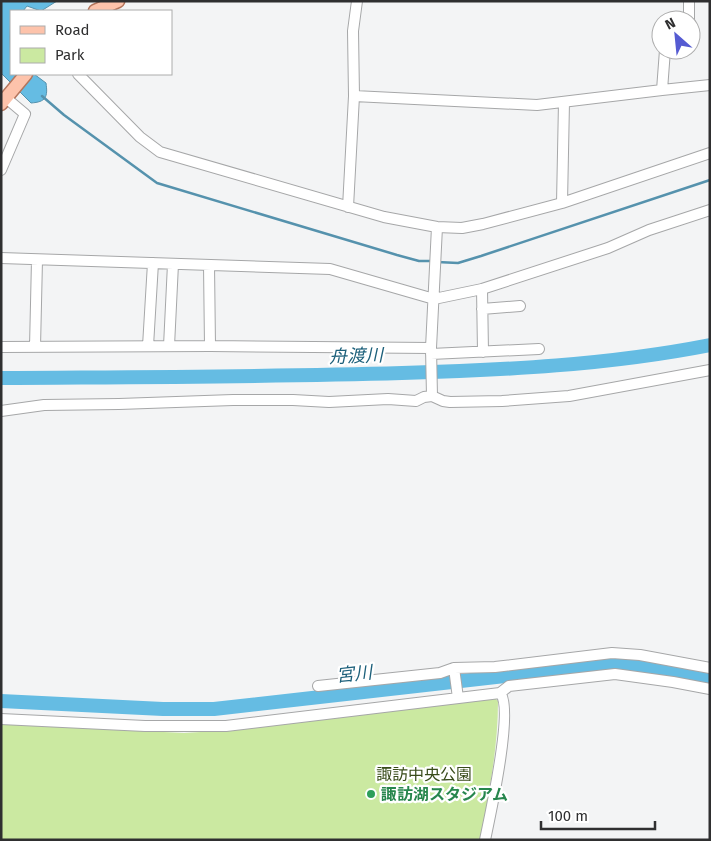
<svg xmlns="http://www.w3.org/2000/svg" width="711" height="841" font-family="'Fira Sans','Noto Sans JP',sans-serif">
	<rect width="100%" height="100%" fill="#f3f4f5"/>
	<path fill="#cbe9a1" d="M495,698L498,701C498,748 489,794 480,840H1V724L184,733L234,730Z"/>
	<path fill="#65bce3" stroke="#5592ad" d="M1,1H57L41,11L27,6L23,11H11L10,37L11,74H34L46,83C48,97 46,102 31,103L1,73Z"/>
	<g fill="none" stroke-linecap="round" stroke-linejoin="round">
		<path stroke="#5592ad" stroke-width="2.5" d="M42,96L64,115L157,183L397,255L419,261H431
			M437,262L458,263L481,256L710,180"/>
		<path stroke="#65bce3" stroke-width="14" d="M1,378C135,377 268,377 402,373C505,370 608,365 710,345
			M1,701L163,709H214L612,664L633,665L710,679"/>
		<defs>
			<path id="minor" d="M689,20V1
				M665,50L662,90L710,85
				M78,74L140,137L160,152L384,217L437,227L462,228L483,224L562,203L710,153
				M354,96L537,105L662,90
				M1,170L25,114L6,98
				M562,203L564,102
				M348,207L354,96L353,31L357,1
				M1,258L330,269L434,299L482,289L608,248L649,230L710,210
				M209,265L210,346
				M482,289L483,352
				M482,309L520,306
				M148,346L153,263
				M169,346L173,264
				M1,347L210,346L431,348
				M35,347L37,260
				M431,354L539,349
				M432,396L431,348L437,227
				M1,411L44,405L119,404L233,400H293L329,402L388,399L416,401L424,397L432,396L443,401L450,402L502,401L569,396L710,370
				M454,668L458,698
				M318,686L440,673L454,668L495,667L612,653L640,655L710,668
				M500,693L509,686L615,674L673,682L710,689
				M1,719L145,726H226L500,693C514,707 490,816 485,840"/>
			<path id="major" d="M95,11L118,1
				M1,104L26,74"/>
		</defs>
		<use href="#minor" stroke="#a6a7a8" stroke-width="12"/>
		<use href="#major" stroke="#b4755c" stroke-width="15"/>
		<use href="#minor" stroke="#fff" stroke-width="10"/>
		<use href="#major" stroke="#fdc3ab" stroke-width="12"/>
	</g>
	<circle fill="#2e9e5b" stroke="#fff" stroke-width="2" cx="371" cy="794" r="5"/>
	<g text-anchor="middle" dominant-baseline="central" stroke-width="4.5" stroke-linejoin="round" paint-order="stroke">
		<g font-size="16" fill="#394c1a" stroke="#fff">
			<text x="424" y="774">諏訪中央公園</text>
		</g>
		<g font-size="16" font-weight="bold" fill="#27864d" stroke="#fff" text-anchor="start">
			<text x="381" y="794">諏訪湖スタジアム</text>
		</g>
		<g font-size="18" font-style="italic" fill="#1d607b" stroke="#fff">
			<text transform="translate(356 356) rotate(-2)">舟渡川</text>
			<text transform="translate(354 674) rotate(-6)">宮川</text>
		</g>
	</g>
	<rect width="711" height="841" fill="none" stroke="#2f2f30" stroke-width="5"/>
	<rect x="10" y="10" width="162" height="65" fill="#ffffff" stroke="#acacac"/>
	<rect x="20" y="26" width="25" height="8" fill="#fdc3ab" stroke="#acacac"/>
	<text x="55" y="35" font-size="15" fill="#2f2f30">Road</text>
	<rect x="20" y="48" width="25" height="15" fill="#cbe9a1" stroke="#acacac"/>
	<text x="55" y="60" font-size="15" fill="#2f2f30">Park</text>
	<g transform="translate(676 35) rotate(333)"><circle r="24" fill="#ffffff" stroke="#acacac"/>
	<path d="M0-4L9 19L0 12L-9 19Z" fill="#555bd2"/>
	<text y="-8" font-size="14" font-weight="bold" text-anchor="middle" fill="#2f2f30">N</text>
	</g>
	<path d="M541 821v8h114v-8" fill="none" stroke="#2f2f30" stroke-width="2.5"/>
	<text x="548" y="821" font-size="15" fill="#2f2f30" stroke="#ffffff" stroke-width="4" paint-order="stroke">100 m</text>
</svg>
